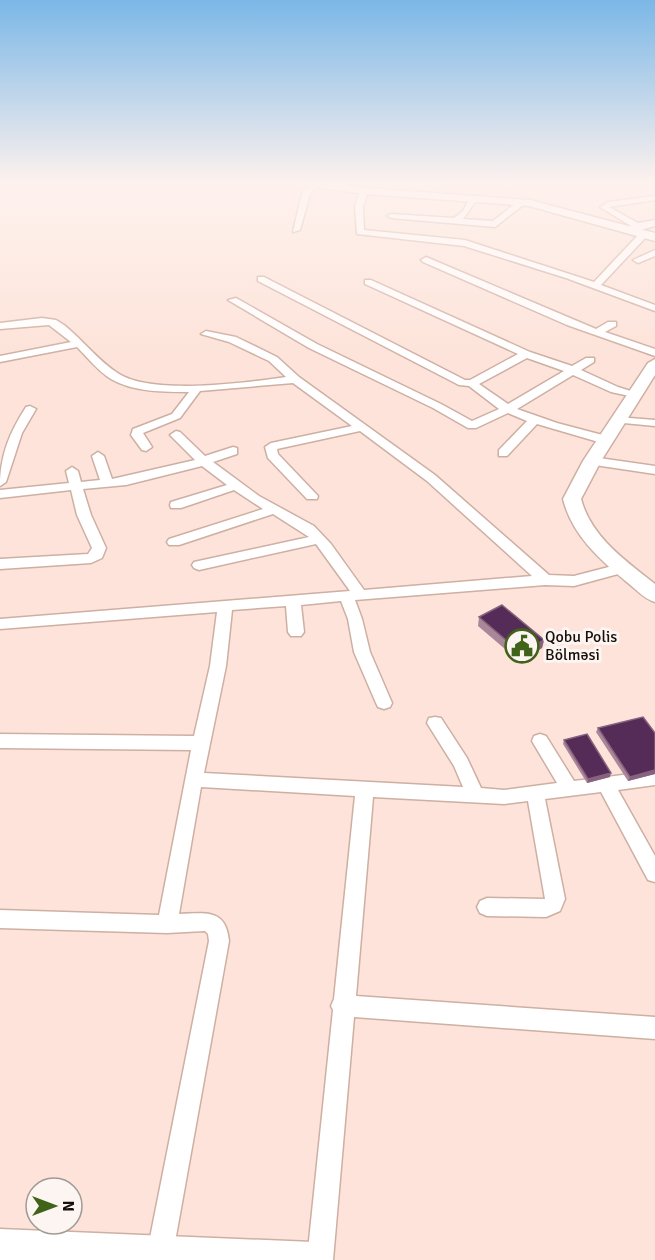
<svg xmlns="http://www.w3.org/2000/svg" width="655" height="1260" font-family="Signika,sans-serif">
	<rect width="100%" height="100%" fill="#fde3d9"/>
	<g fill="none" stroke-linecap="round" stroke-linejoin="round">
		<defs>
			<path id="street" d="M313,183L320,184L310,194L300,230L293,232L302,193Z
				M364,189L368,191L363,207L364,230L465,240L594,282L641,232H647V236L601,285L655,305V311L566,278L464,246L357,234L355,207L360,191Z
				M471,196L478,198L463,219L493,221L520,200L527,202L495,227L391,218L387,216L391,214L454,218L463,211Z
				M655,196V200L609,207L638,223L655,220V226L630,233L626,230L631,226L600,207L608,202Z
				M655,250V256L638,263L633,260Z
				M426,257L596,329L608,322H616V326L605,332L655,349V356L567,325L423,262L421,260Z
				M258,277H264L465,380H470L518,354L365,284V280H371L530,352L572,366L586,358H594V362L581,370L618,387L640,394L634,397L611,392L573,375L517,409L557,423L610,437V443H602L537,424L507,456H499V450L527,421L508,413L476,428H468L433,408L309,348L228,300L236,298L317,344L441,404L472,421L499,409L469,386L459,385L258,281ZM527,358L564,371L508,404L479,384Z
				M42,318L56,320L64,325C83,340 98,361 119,374C153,395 247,383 286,377L269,361L229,342L201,334L206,331L236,337L277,357L299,377L435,475L549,575L574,576L624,563L631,568L629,571L574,586L545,585L355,600L362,619L370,652L392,703L390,707L384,709L378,707L376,703L354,652L348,619L341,601L301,605L304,632L301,636H291L288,632L286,606L232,610L226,666L204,773L463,787L454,766L427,723L429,718L435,717L441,718L467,758L481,788L504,790L557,783L532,741L534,736L540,734L546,736L574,781L655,771V785L618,790L655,856V882L648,880L601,792L545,799L565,899L560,911L546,917L487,916L480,913L477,907L480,901L487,898L545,899L528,801L504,804L373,797L356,996L655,1017V1039L354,1017L333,1260H307L333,1010L331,1006L334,999L355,796L201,787L179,914C205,913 226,908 229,941L173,1253L170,1260H150L147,1253L209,941L208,934L205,931L167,933L0,928V910L159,915L191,750L0,748V734L194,736L210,666L217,612L0,629V619L350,591L316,544L199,570L194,568L192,565L194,562L309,537L273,514L179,545H169L167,542L169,539L263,509L234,490L181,508H171L170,505L171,502L227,485L202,466L126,485L83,489L91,515L106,548L102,558L91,563L0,569V559L88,554L92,548L77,515L71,490L0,498V490L69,483L66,471L72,467L78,471L81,482L100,480L92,456L98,452L104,456L112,479L195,460L170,435L176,431L180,432L205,456L233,447L237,448V454L213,462L259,496L314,526L331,544L364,590L532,576L427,481L360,431L277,449L278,454L318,496L317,499H307L268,458L265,447L271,443L352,426L293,383L200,391L180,418L143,433L152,447L146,451L142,450L131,435L133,429L172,414L189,392C164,392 133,392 111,379C98,371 88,358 77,347L0,362V356L71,342L49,325L0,329V323Z
				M30,406L36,409L22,433L6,482L0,486C0,455 10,432 26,407Z
				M617,417L655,420V426L613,422V418Z
				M592,457L655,466V474L588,464L586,461Z"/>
			<path id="secondary" d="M305,183H330L364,188L530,200L655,233V241L529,206L364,194L310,186Z
				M655,359V375L601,461L581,499C591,537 626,561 655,584V602C644,599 637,590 628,583C600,560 572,535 563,499L583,461L648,363Z
				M0,1229L313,1242L325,1248L331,1260H0Z"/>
		</defs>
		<use href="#street" stroke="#ceafa3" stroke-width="3"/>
		<use href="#secondary" stroke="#ceafa3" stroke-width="3"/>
		<use href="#street" fill="#fff" fill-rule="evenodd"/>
		<use href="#secondary" fill="#fff" fill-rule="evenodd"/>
	</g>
	<path fill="#a98798" d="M479,617L544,640L542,648L519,661L478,626Z
		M598,728L655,733V774L628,781L596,732Z
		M564,740L610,777L587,783L563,744Z"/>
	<path fill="#87627e" d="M544,640L542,648L519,661L521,653Z
		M655,770V774L628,781L630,777Z
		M611,773L610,777L587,783L588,779Z"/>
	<path fill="#552b57" stroke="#87627e" stroke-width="1.5" d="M502,605L544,640L521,653L479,617Z
		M643,717L655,733V770L630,777L598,728Z
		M587,734L611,773L588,779L564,740Z"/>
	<linearGradient id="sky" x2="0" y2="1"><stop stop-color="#7bb7e7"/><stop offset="0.51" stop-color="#fef2ee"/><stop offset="1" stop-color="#fef2ee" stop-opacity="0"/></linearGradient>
	<rect width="655" height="359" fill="url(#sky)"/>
	<defs>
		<symbol id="civic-ring" viewBox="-11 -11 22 22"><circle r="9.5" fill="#fcf5f2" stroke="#416319" stroke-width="1.5"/><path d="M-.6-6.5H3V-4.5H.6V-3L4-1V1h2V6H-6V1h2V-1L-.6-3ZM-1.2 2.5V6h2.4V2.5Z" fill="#416319"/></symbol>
	</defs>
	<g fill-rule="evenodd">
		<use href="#civic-ring" x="503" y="627" width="38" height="38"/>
	</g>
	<g text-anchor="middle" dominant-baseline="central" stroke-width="6" stroke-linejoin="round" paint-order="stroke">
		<g font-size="16" fill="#180e0a" stroke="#fcf5f2" text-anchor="start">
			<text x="545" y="637">Qobu Polis<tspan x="545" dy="18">Bölməsi</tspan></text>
		</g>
	</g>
	<g transform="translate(54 1206) rotate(90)"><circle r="28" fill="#fcf5f2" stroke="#a19995" stroke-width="1.5"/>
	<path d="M0-4.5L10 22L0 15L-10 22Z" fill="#416319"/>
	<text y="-9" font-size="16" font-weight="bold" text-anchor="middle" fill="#180e0a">N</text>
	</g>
</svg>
